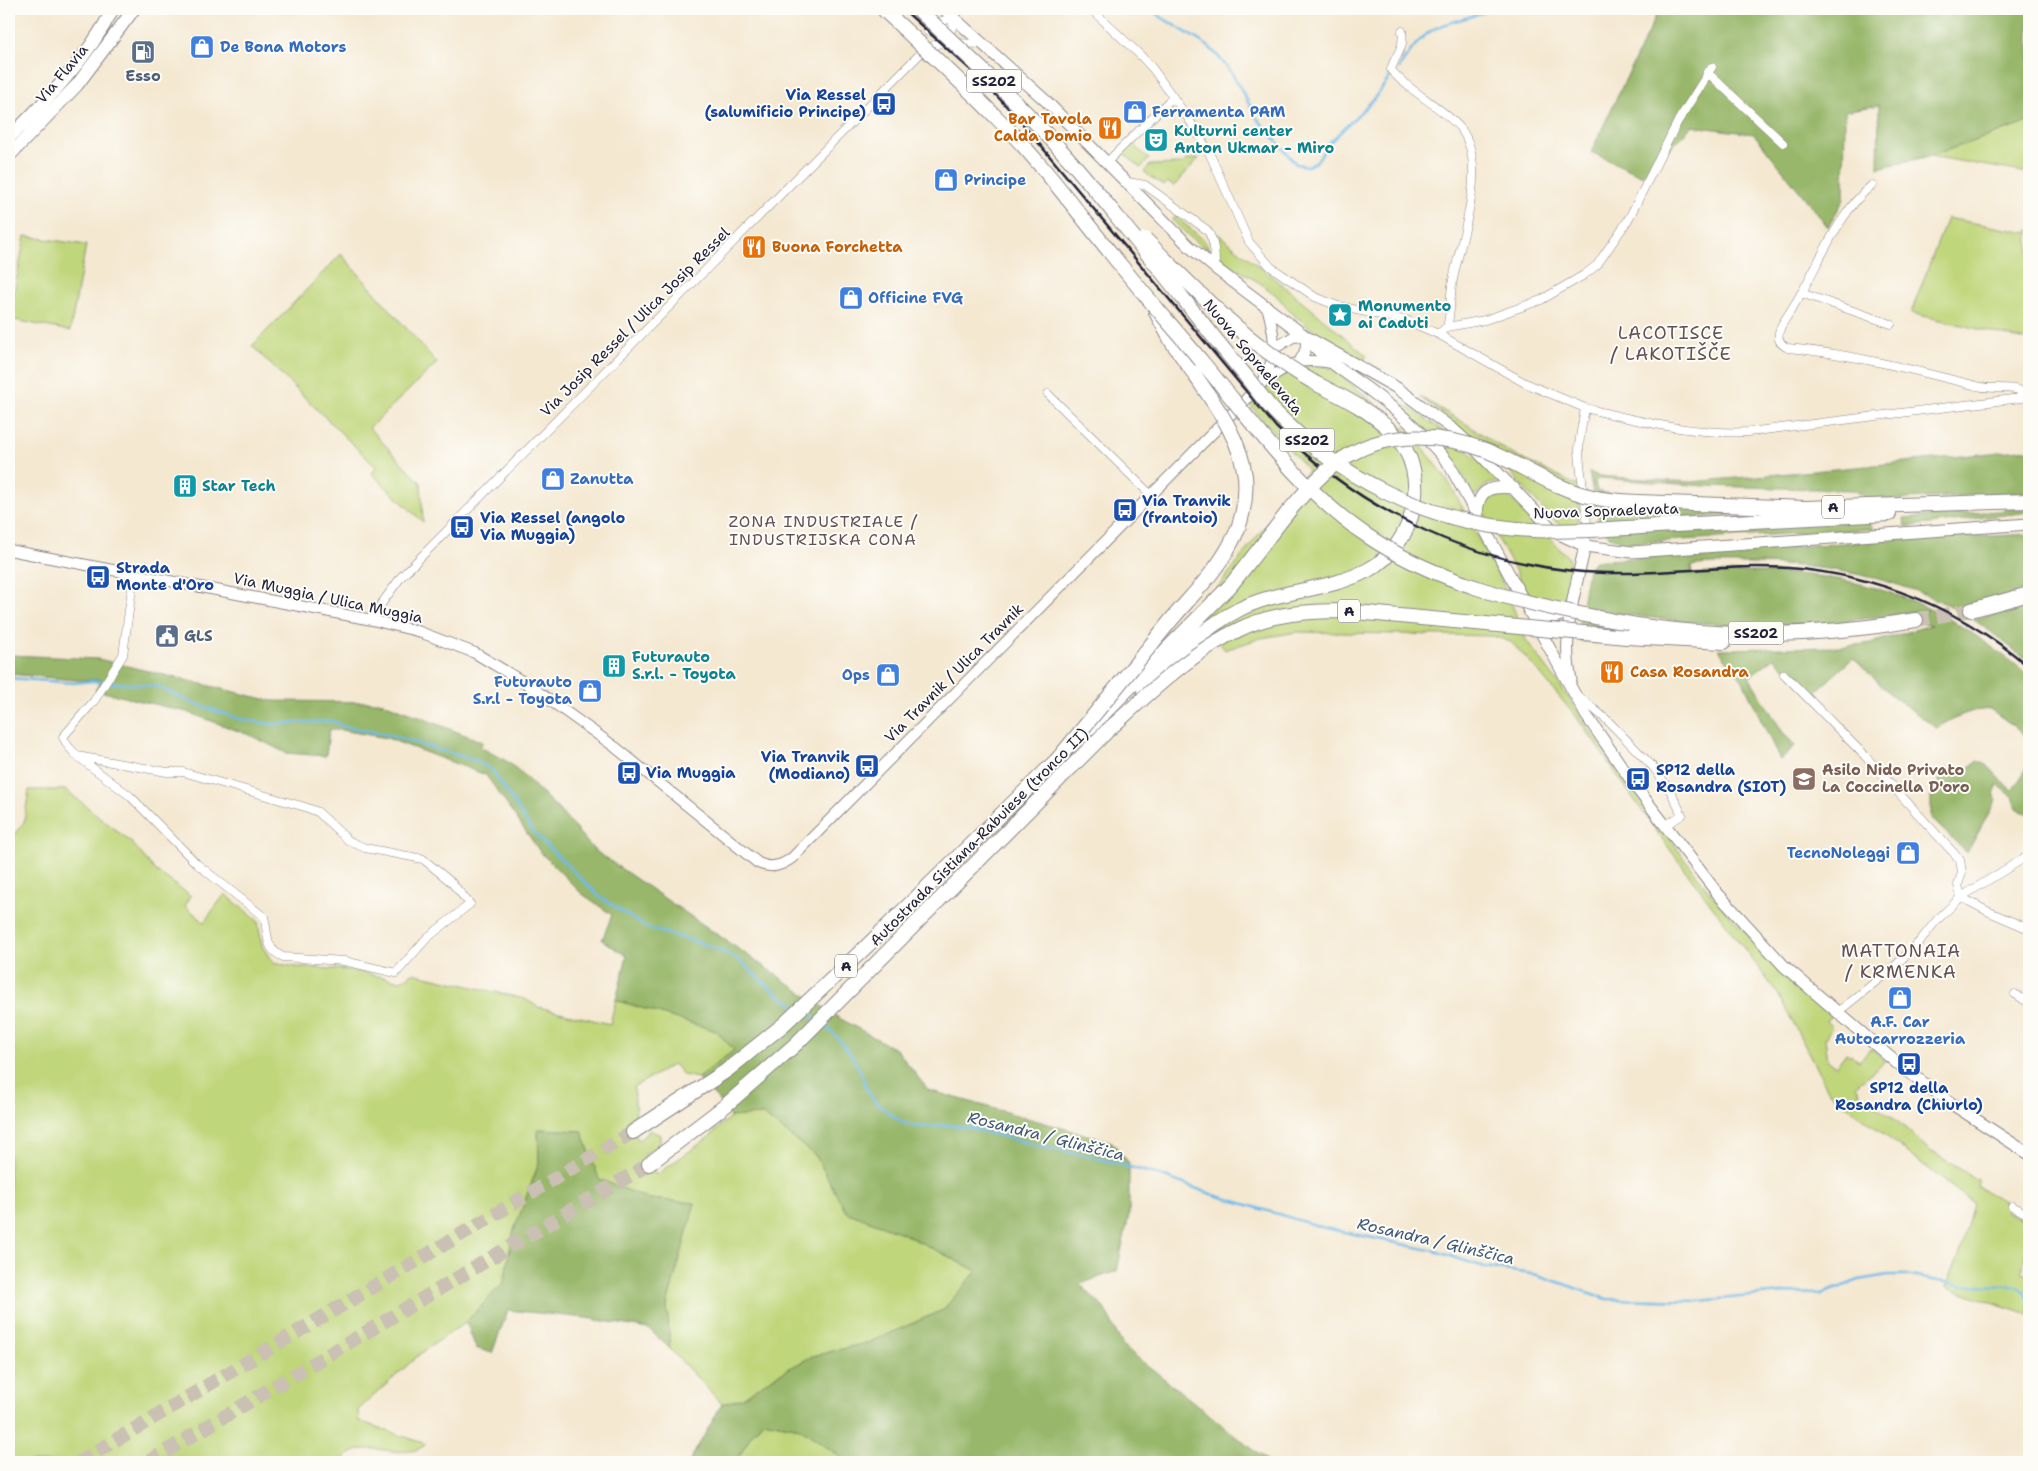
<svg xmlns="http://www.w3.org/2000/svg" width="2038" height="1471" font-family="'Shantell Sans',sans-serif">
	<rect width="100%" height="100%" fill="#fdfcf7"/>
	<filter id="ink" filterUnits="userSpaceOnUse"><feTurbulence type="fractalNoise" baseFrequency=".02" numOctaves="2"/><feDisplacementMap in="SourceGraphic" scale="10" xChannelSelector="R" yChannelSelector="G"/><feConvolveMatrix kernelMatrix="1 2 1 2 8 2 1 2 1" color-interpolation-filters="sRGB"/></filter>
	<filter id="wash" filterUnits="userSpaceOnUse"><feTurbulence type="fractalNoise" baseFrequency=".0096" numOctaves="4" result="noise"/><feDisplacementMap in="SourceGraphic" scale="20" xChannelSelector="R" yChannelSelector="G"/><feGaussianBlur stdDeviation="1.12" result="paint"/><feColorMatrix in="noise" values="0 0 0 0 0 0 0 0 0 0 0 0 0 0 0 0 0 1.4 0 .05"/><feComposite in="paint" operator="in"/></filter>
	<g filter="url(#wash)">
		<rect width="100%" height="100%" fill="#f4e8d1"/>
		<path fill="#c0d67a" stroke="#717c5a" d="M2029,120V173L1930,156L2021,125Z
			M1133,142L1136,147L1149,159L1141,168L1122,152Z
			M1199,158L1174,186L1168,182L1164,186L1144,172L1150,165L1182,164L1186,160Z
			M1175,216L1205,241L1210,251L1191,238L1172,220Z
			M1947,218L2028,233L2029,229V341L1911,313Z
			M1218,234L1295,295L1367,356L1364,360L1325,339L1294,315L1276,295L1260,283L1225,262L1218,251Z
			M25,236L86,245L70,331L9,319Z
			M341,254L437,363L369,428L421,483L423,522L372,474L376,467L252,346Z
			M1315,365L1332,368L1408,431L1433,460L1451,486L1507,592L1526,640L1562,688L1595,738L1714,898L1765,953L1832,1014L1826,1021L1832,1027L1825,1038L1828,1061L1836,1066L1846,1053L1859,1061L1871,1049L1885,1061L1856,1085L1860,1094L1902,1125L1929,1150L1978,1180L1977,1187L2004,1201L2005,1210L2029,1222V1252L2025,1254L2022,1272L2029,1274V1314L1946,1287L1960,1253L1973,1203L1829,1092L1778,994L1654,828L1578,719L1531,663L1511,642L1493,636L1297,632L1261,638L1225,650L1199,612L1308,470L1250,405L1268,386L1297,366Z
			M1363,376L1439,428L1468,451L1499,481L1486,485L1475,496C1465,479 1456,462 1444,448C1420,420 1390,399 1361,378Z
			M1420,397L1468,425L1510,453L1578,486L1580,513L1576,538L1549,516L1507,469L1477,441Z
			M1500,492L1507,495L1568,557C1573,574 1568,589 1561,604L1532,602L1487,518C1479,501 1483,497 1500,492Z
			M29,790H66L132,843L155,870L191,896L185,906L204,922L225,894L258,921L262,946L273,963L297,967L351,970L401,981L413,973L525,999L538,1007L610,1024L616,1000L716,1031L735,1050L698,1078L683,1075L674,1064L634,1087L636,1115L627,1121L639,1140L650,1130L660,1135V1143L645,1154L656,1175L708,1138L730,1117L763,1114L816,1156L846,1212L904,1234L977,1271L943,1310L870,1342L813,1356L771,1378L743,1398L722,1404L670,1349L667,1305L695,1203L649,1199L598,1179L582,1131L538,1129L539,1163L513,1233L504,1282L466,1322L421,1353L358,1410L359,1421L426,1444C411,1458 384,1448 366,1449C355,1449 346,1457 338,1462H9V841L24,822Z
			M763,1421L800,1428L848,1462H736L751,1435Z"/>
		<path fill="#98b76a" stroke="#5d6c52" d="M1659,9H2029V120L2021,125L1930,156L1878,168L1879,105L1845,111L1844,199L1828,227L1754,134L1692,126L1643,176L1591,152Z
			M2029,449V491L2018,493L1871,501L1853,490L1705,486L1599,478L1595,482L1597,491L1606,493L1743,511V514L1656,519L1868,520L1874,529L1628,543L1610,537L1601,526L1597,514L1589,472L1599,476L1692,482L1857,467Z
			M2029,506V512L1905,527L1904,518L1998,511Z
			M2029,534V588L1971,610L1974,619L2029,605V662C2004,642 1977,619 1948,605C1886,574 1817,564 1748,564C1730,564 1710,563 1691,566L1692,574C1807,567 1898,577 1993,648C2005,657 2018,665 2029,676V740L2011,724L1990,709L1973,711L1956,717L1936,728L1890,694L1853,658L1813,694L1774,658L1749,677L1782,731L1795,746L1780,760L1743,681L1718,649L1841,647L1871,643L1931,625L1916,620L1928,610C1880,617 1832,624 1783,625C1721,627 1659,620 1597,610L1594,625L1628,631L1627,644L1579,641V622L1588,569L1595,561L1939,536H1995Z
			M9,655L98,659L272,701L381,702L483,742L480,747L508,762L519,771L558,809L594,850L839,1018L897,1050L928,1090L1112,1142L1129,1163V1215L1117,1271L1080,1284L1104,1308L1123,1346L1269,1462H848L800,1428L763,1421L751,1435L736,1462H689L722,1404L743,1398L771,1378L813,1356L870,1342L943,1310L977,1271L904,1234L846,1212L816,1156L763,1115L730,1117C723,1100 708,1093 698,1078L734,1050L716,1031L616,1000L627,956L602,940L612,915L581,893L541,853L486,775L387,738L341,730H329L326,756L286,753L252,736L187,712L95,690L102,680H76L9,674Z
			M1977,761L1987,765L2012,791L2029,765V814L2016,809L2012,796L1998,785L1994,792L1996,800L1967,853L1931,818V796L1946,767L1953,774H1961Z
			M538,1129L582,1131L599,1179L649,1199L695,1203L667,1305L670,1349L649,1329L586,1318L508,1310L492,1353L476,1348L466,1322L504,1282L513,1233L539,1163Z"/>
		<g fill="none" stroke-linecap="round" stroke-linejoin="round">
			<path stroke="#6fbae8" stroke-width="2.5" d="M1148,9L1208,46L1217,55L1231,72L1257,118L1296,164L1308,166L1316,162L1329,143L1373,100L1390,77
				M1399,68C1408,54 1420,36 1436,28C1453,20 1472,18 1491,9
				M9,678L74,683L91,681L157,686L190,702L240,719L271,724L332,721L343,726L389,735L477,761L492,770L534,833L600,897L647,928L698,942L729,954L741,962L770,988L795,1006
				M804,1011L814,1018
				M823,1024L835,1035L852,1056L863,1077L865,1086L876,1103L903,1123L919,1127L946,1125L966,1127L1047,1148L1097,1158L1162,1176L1214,1195L1325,1228L1435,1251L1484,1267L1538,1275L1607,1299L1699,1301L1781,1293L1822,1294L1859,1280L1888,1275H1906L1959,1285L2016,1286L2024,1291L2029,1300"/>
		</g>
	</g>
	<g filter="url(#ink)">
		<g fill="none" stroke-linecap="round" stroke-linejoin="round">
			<path stroke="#cac0b3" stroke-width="14" stroke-dasharray="14 7" stroke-linecap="butt" d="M1916,620L1971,610
				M79,1462L633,1132
				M148,1462L649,1164"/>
			<defs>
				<path id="minor" d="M1091,9L1140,55L1153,69L1188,118L1208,150L1249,242L1271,267L1315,297L1338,306L1408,321L1438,334L1525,383L1585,408C1583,422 1579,436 1579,450C1580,483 1591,513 1585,546
					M1402,31C1405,50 1395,54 1391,70C1408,91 1443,107 1461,129C1490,168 1459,242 1452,285C1450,298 1451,314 1447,327
					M954,43L982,44
					M1707,72L1783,143
					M1107,162L1173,97
					M1128,182L1145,185L1207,230C1215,241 1215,255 1215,268
					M1872,185C1841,210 1821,258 1802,292C1795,304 1788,315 1781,326C1777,336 1777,343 1788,348C1853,354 1914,370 1977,386C1991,390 2006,386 2019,390L2021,398
					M1801,293L1891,324
					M1438,334L1447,327L1485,320L1541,300L1584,275L1597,265L1628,220L1678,121L1712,67
					M1048,394L1151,495
					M1585,408C1639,421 1692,435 1748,432L2029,397
					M372,620L382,603L401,577L907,67L924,50L946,40L950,34L955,18C942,20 936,22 928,32
					M1784,674L1865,756L1960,860L1962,872L1958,885L1961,897L1987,911L2029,929
					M1577,695L1607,720L1654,768L1671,792L1682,815L1664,826
					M77,756L167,772H183L305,807L318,812L349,841L365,848L423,859L451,882L470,904L427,938L396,973L344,961L283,957C264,948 269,935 264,917L197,864L130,796L77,756L68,746L63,737L94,701L123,655L134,573
					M2015,994L2029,1003
					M1838,1012L1894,967L1919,942L1936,921L1961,897L2029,855
					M2012,1206L2029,1215"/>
				<path id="tertiary" d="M1275,348L1293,337L1305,336C1307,346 1306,352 1300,360
					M1264,380C1278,352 1275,336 1267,306
					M9,550L372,620L417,631L475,653L530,686L615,747L758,863C771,869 781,866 792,858L1264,381C1292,364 1297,357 1331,363"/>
				<path id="secondary" d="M944,9L1046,101L1190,247L1215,268L1305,336L1397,388L1454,430L1476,450L1555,532L1585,546L1632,552L2029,524
					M1311,343C1327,362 1348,374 1368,389C1398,411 1425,434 1449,464L1586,715L1638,790L1718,894L1784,966L1899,1065L1955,1106L2029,1154
					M1477,514C1478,488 1491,486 1514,488
					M1531,614C1546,618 1558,620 1571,609
					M1571,680C1561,635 1575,591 1585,546"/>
				<path id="primary" d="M9,138C47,100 88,58 113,9
					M9,156L77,85L134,9"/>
				<path id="trunk" d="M1156,312L1172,342L1193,372
					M1638,502L1805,508L2028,501
					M1656,526L1889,514
					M1971,610L2029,594
					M1595,617C1700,640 1811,638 1916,620
					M1627,637L1724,642
					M1144,691C1172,660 1201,629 1238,610C1278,589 1327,592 1368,570C1415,545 1433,475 1394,434C1372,411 1343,397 1315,383
					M1089,728L1231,585L1288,512
					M633,1132L726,1071L783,1025L869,944L1065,752
					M649,1164L725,1106L796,1044L1115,723"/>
			</defs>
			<use href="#minor" stroke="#8b8586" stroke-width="9"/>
			<use href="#tertiary" stroke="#8b8586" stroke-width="12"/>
			<use href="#secondary" stroke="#8b8586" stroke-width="13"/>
			<use href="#primary" stroke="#8b8586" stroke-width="14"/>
			<use href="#trunk" stroke="#8b8586" stroke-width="16"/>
			<use href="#minor" stroke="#fff" stroke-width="8"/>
			<use href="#tertiary" stroke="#fff" stroke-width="10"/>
			<use href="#secondary" stroke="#fff" stroke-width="11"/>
			<use href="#primary" stroke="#fff" stroke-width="12"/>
			<use href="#trunk" stroke="#fff" stroke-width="14"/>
			<path stroke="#22223b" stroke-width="2.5" d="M903,9L983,81L1021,122L1276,427C1357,507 1460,559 1573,571C1633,577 1694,568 1754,567C1855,566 1952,601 2029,667"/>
			<defs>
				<path id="trunk-bridge" d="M883,9C921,45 961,81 998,119C1040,161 1076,210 1113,256C1142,292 1173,327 1203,363C1255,425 1301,492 1369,537C1437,582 1517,602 1595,617
					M918,9C968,57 1021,104 1067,157C1096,189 1122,224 1150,257C1180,294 1209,332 1240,369C1252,383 1263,400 1276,413C1340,478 1426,521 1517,529C1563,533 1610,529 1656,526
					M1145,239C1197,292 1250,346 1315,383
					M1288,512C1306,491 1324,469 1349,455C1390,431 1442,434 1485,450C1521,464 1554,489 1593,497C1607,501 1623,501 1638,502
					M1107,731C1149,694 1189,653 1240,629C1272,613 1310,611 1345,611L1627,637
					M1057,760C1094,715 1131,670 1167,625C1188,599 1214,575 1230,545C1242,525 1247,499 1245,476C1240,436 1214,404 1193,372"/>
			</defs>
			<use href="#trunk-bridge" stroke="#8b8586" stroke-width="16" stroke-linecap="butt"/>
			<use href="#trunk-bridge" stroke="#fff" stroke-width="14"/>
		</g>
	</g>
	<defs>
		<symbol id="shop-square" viewBox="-11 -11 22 22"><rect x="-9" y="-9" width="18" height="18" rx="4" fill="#3f7fe0" stroke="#fdfcf7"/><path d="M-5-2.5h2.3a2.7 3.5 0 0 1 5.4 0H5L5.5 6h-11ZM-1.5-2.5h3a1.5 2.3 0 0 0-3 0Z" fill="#fff"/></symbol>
		<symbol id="fuel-square" viewBox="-11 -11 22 22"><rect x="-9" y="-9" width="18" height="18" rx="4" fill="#5c6f8a" stroke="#fdfcf7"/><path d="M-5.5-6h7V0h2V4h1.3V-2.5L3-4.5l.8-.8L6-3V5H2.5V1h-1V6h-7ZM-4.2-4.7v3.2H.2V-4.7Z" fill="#fff"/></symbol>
		<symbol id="bus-square" viewBox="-11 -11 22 22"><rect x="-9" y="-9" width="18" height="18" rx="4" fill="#1a4fb4" stroke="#fdfcf7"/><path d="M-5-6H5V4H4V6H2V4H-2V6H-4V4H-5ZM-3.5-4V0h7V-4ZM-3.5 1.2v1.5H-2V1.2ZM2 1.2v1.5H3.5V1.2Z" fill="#fff"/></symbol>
		<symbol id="restaurant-square" viewBox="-11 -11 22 22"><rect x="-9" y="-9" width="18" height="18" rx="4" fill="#e8710a" stroke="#fdfcf7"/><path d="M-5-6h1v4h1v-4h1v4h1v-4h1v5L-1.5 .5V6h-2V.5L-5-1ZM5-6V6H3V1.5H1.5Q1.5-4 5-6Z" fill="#fff"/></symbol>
		<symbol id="theatre-square" viewBox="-11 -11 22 22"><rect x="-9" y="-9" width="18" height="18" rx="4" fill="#0f9aa8" stroke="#fdfcf7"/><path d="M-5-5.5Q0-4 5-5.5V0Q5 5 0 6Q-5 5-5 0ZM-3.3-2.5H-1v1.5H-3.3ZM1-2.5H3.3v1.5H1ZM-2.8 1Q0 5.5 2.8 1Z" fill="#fff"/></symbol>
		<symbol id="sight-square" viewBox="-11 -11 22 22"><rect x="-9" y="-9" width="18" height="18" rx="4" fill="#0f9aa8" stroke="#fdfcf7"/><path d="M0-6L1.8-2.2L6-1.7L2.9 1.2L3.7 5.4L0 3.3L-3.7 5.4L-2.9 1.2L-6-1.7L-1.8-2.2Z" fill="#fff"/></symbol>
		<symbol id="building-square" viewBox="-11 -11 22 22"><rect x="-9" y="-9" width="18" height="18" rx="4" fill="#0f9aa8" stroke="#fdfcf7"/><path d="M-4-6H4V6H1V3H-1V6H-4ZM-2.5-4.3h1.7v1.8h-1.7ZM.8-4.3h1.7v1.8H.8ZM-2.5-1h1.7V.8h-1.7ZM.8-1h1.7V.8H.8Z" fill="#fff"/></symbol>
		<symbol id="civic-square" viewBox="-11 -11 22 22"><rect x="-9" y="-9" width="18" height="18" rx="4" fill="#5c6f8a" stroke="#fdfcf7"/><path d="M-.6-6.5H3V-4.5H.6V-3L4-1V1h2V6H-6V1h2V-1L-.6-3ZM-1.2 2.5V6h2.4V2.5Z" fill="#fff"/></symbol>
		<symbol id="school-square" viewBox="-11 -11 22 22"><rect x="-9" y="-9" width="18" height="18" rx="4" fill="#8d6e63" stroke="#fdfcf7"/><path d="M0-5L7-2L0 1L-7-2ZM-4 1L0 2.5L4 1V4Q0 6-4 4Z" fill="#fff"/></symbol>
	</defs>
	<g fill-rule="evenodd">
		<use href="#shop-square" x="188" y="33" width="28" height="28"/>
		<use href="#fuel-square" x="129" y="38" width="28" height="28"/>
		<use href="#bus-square" x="870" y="90" width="28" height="28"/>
		<use href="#shop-square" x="1121" y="98" width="28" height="28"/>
		<use href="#restaurant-square" x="1096" y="114" width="28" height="28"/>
		<use href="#theatre-square" x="1142" y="126" width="28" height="28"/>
		<use href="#shop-square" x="932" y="166" width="28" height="28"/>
		<use href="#restaurant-square" x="740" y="233" width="28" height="28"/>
		<use href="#shop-square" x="837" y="284" width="28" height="28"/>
		<use href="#sight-square" x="1326" y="301" width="28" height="28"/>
		<use href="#shop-square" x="539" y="465" width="28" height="28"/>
		<use href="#building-square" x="171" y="472" width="28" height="28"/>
		<use href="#bus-square" x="1111" y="496" width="28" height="28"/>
		<use href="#bus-square" x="448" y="513" width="28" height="28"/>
		<use href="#bus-square" x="84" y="563" width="28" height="28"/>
		<use href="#civic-square" x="153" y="622" width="28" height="28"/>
		<use href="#building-square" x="600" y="652" width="28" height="28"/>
		<use href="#restaurant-square" x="1598" y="658" width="28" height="28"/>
		<use href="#shop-square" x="874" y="661" width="28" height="28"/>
		<use href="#shop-square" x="576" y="677" width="28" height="28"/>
		<use href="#bus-square" x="853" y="752" width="28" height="28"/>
		<use href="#bus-square" x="615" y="759" width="28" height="28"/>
		<use href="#bus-square" x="1624" y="765" width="28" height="28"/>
		<use href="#school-square" x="1790" y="765" width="28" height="28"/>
		<use href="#shop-square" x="1894" y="839" width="28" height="28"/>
		<use href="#shop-square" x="1886" y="984" width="28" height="28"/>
		<use href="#bus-square" x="1895" y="1050" width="28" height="28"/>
	</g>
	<g text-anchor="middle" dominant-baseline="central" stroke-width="4" stroke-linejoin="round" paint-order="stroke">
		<g fill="#fdfcf7" stroke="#646373" stroke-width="1">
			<rect x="966.5" y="69.5" width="55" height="23" rx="4"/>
			<rect x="1279.5" y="428.5" width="55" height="23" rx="4"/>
			<rect x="1822" y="495.5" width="22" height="23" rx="4"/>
			<rect x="1338" y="599.5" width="22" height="23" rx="4"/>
			<rect x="1728.5" y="621.5" width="55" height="23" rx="4"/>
			<rect x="835" y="954.5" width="22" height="23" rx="4"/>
		</g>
		<g font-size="14" font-weight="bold" fill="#22223b">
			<text x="994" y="81">SS202</text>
			<text x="1307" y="440">SS202</text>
			<text x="1833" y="507">A</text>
			<text x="1349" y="611">A</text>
			<text x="1756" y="633">SS202</text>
			<text x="846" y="966">A</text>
		</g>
		<g font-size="15" font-weight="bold" fill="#366cbe" stroke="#fdfcf7" text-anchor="start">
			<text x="220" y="47">De Bona Motors</text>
			<text x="1152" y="112">Ferramenta PAM</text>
			<text x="964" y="180">Principe</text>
			<text x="868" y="298">Officine FVG</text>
			<text x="570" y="479">Zanutta</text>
			<text x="870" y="675" text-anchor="end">Ops</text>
			<text x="572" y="682" text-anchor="end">Futurauto<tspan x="572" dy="17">S.r.l - Toyota</tspan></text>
			<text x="1890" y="853" text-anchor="end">TecnoNoleggi</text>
			<text x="1900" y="1022" text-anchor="middle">A.F. Car<tspan x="1900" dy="17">Autocarrozzeria</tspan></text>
		</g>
		<g font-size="15" fill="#22223b" stroke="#fdfcf7">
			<text transform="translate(62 74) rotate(-50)">Via Flavia</text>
			<text transform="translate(635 322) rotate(-45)">Via Josip Ressel / Ulica Josip Ressel</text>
			<text transform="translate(1253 357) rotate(50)">Nuova Sopraelevata</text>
			<text transform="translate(1606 511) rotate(-2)">Nuova Sopraelevata</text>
			<text transform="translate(328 598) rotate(12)">Via Muggia / Ulica Muggia</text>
			<text transform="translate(954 673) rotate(-45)">Via Travnik / Ulica Travnik</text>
			<text transform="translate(979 837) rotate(-45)">Autostrada Sistiana-Rabuiese (tronco II)</text>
		</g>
		<g font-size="15" font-weight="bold" fill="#4e5e75" stroke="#fdfcf7">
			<text x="143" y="76">Esso</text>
			<text x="184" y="636" text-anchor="start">GLS</text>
		</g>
		<g font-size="15" font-weight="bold" fill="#164399" stroke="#fdfcf7" text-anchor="start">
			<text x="866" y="95" text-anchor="end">Via Ressel<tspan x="866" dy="17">(salumificio Principe)</tspan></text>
			<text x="1142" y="501">Via Tranvik<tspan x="1142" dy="17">(frantoio)</tspan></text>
			<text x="480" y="518">Via Ressel (angolo<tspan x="480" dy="17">Via Muggia)</tspan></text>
			<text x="116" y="568">Strada<tspan x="116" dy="17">Monte d'Oro</tspan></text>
			<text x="850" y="757" text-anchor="end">Via Tranvik<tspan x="850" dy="17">(Modiano)</tspan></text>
			<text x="1656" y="770">SP12 della<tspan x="1656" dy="17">Rosandra (SIOT)</tspan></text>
			<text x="646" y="773">Via Muggia</text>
			<text x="1909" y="1088" text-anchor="middle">SP12 della<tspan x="1909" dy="17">Rosandra (Chiurlo)</tspan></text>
		</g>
		<g font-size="15" font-weight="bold" fill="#c56008" stroke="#fdfcf7" text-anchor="start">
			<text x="1092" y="119" text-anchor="end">Bar Tavola<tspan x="1092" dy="17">Calda Domio</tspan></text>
			<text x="772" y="247">Buona Forchetta</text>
			<text x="1630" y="672">Casa Rosandra</text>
		</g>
		<g font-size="15" font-weight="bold" fill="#0d838f" stroke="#fdfcf7" text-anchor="start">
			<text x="1174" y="131">Kulturni center<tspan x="1174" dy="17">Anton Ukmar - Miro</tspan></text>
			<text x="1358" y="306">Monumento<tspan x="1358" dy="17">ai Caduti</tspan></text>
			<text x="202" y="486">Star Tech</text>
			<text x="632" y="657">Futurauto<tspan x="632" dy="17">S.r.l. - Toyota</tspan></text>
		</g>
		<g font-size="15" font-weight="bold" fill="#785e54" stroke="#fdfcf7" text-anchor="start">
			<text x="1822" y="770">Asilo Nido Privato<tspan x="1822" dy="17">La Coccinella D'oro</tspan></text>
		</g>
		<g font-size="16" letter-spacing="1" fill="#635056" stroke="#fdfcf7">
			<text x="823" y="521">ZONA INDUSTRIALE /<tspan x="823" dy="18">INDUSTRIJSKA CONA</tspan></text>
		</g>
		<g font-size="16" font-style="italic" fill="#3d5778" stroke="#fdfcf7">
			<text transform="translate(1046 1136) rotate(14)">Rosandra / Glinščica</text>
			<text transform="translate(1436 1241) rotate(13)">Rosandra / Glinščica</text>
		</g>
		<g font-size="18" letter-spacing="1" fill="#635056" stroke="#fdfcf7">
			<text x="1671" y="333">LACOTISCE<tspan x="1671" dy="21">/ LAKOTIŠČE</tspan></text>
			<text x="1901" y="951">MATTONAIA<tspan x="1901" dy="21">/ KRMENKA</tspan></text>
		</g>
	</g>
	<rect width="2038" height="1471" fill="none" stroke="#fdfcf7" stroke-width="30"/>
</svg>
